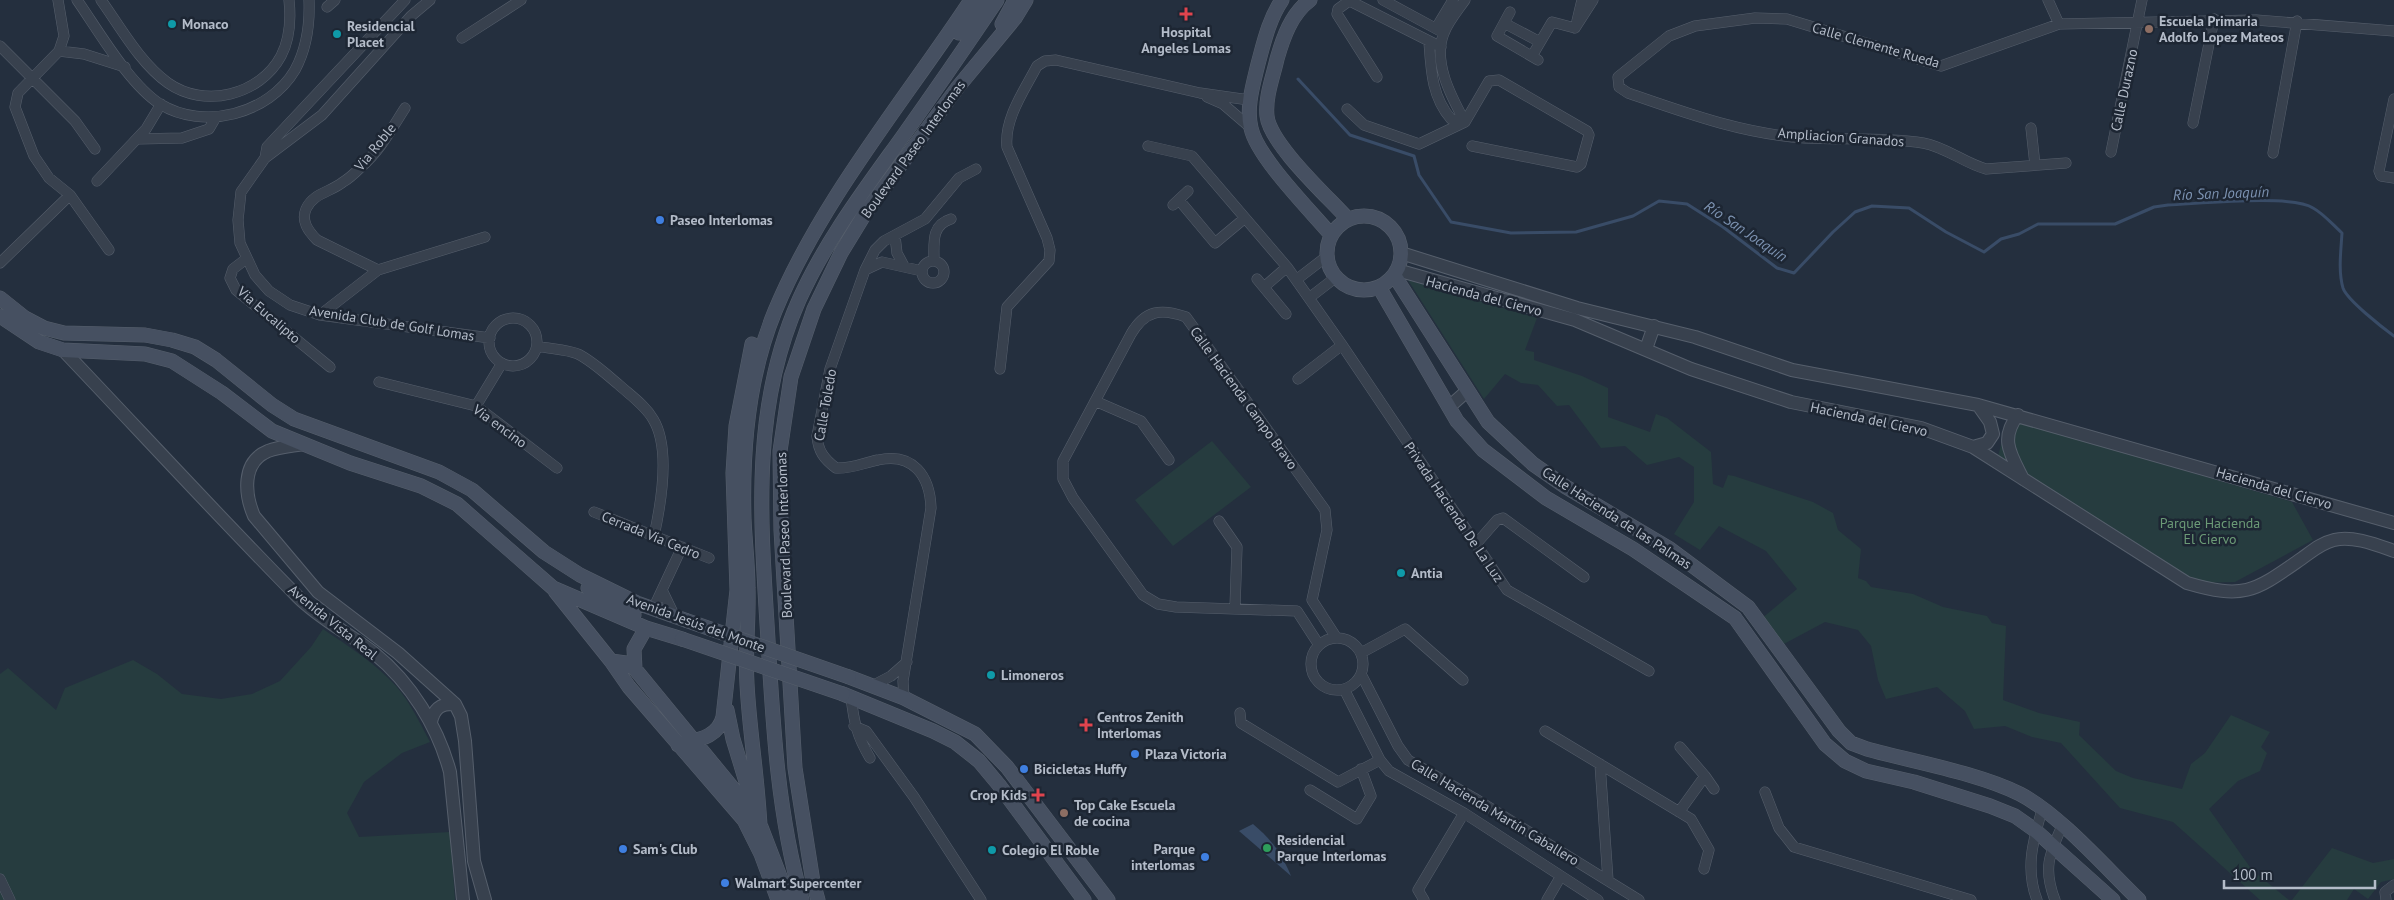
<svg xmlns="http://www.w3.org/2000/svg" width="2394" height="900" font-family="'PT Sans',sans-serif">
	<rect width="100%" height="100%" fill="#242f3e"/>
	<path fill="#263c3f" d="M1408,280L1537,318L1525,350L1534,352V360L1582,376L1608,388V417L1650,432L1656,414L1667,418L1711,452L1713,484L1723,488L1728,475L1734,476L1813,502L1833,513L1838,530L1861,549L1858,578L1866,581L1871,587L1913,594L1943,607L1987,616L1992,623L2006,626L2003,700L2039,713L2080,722L2079,735L2116,771L2133,778L2182,789L2191,764L2205,753L2231,715L2270,732L2261,747L2267,753L2260,771L2238,781L2209,809L2252,870L2289,900H2260L2173,822L2120,808L2061,743L2032,737L2005,726L1974,729L1965,711L1937,687L1886,699L1878,680L1871,646L1858,630L1825,622L1780,646L1761,619L1797,589L1766,551L1719,526L1700,550L1674,534L1694,502V467L1679,457L1647,465L1625,446L1601,448L1569,405L1557,406L1538,385L1521,383L1505,374L1484,399Z
		M2008,419L2292,502L2313,540L2235,582L2196,583L1998,456Z
		M1212,441L1251,487L1173,546L1135,500Z
		M323,629C348,646 375,663 396,686C410,702 420,723 430,742L402,753L364,782L347,813L359,837L450,832L455,900H0V674L8,668L56,710L65,688L133,660L157,674L182,694L221,699L252,694L280,681L311,647Z
		M2332,848L2373,863L2394,859V879L2381,882L2368,899L2354,889L2347,900H2292Z"/>
	<path fill="#394c67" d="M1253,824C1271,839 1282,854 1291,876L1239,831Z"/>
	<g fill="none" stroke-linecap="round" stroke-linejoin="round">
		<path stroke="#394c67" stroke-width="3" d="M1298,79L1350,135L1414,156L1419,175L1451,222L1511,233L1576,232L1633,216L1659,201L1687,204L1723,227L1777,268L1794,273L1833,232L1855,212L1872,206L1909,208L1946,232L1984,252L2001,239L2019,234L2038,224H2115L2154,207L2168,205C2197,204 2292,194 2313,208C2324,214 2333,225 2342,233C2341,250 2338,271 2343,288C2347,300 2383,328 2394,336"/>
		<defs>
			<path id="minor" d="M58,0L64,36L59,51L18,93L15,107L34,156L49,178L70,195L109,250
				M77,0C98,30 129,84 160,104C204,131 269,114 295,70C307,48 310,25 309,0
				M101,0C121,28 140,63 168,83C205,109 260,95 281,56C290,39 291,19 289,0
				M430,0L411,16L322,115L265,158L241,192L238,220L240,243L255,275L269,291L290,305L320,315L490,338
				M1348,0L1441,47
				M1383,0L1444,33
				M1465,0C1458,10 1448,22 1444,33C1432,62 1452,98 1465,122
				M2048,0L2059,24
				M1349,1L1338,9L1337,14L1377,77
				M327,7L335,0
				M1510,12L1497,36L1538,60
				M1577,21L1582,0
				M1504,23L1540,42
				M1436,28L1453,0
				M1575,28L1593,0
				M462,38L521,0
				M1429,42C1431,71 1432,97 1451,119L1465,122
				M0,46L75,121L95,149
				M59,51L84,54L125,67
				M1532,56L1552,22L1575,28
				M1207,97L1223,104L1251,128
				M2394,99L2379,171L2381,176L2394,178
				M1347,109L1364,125L1419,144L1465,122L1489,81L1499,80L1587,131L1589,135L1581,164L1577,167L1472,146
				M2193,123L2214,19
				M2031,128L2035,165
				M137,139L182,138L209,129L216,117
				M1148,146L1192,156L1287,267L1342,345L1507,590L1649,671
				M2111,152L2142,0
				M2273,153L2297,21
				M265,158L267,147L405,0
				M2066,163L1986,169C1964,163 1946,147 1923,143C1884,137 1844,140 1805,138C1743,134 1686,113 1628,93L1619,87L1618,77L1669,36L1695,26L1755,18L1787,19L1941,66L2059,24L2256,20L2394,31
				M97,181L146,129L161,104
				M1179,200L1215,243L1245,218
				M1173,205L1188,191
				M895,236L897,253L904,266
				M246,259L233,269L230,278L236,290L330,367
				M934,261C934,243 931,225 951,219
				M922 272a11 11 0 1 1 22 0a11 11 0 1 1-22 0Z
				M0,263L70,195
				M378,270L317,240C308,231 301,221 306,209C313,193 331,192 343,182C350,178 356,172 361,167C380,151 392,128 405,108
				M865,270L882,262L922,271
				M1257,279L1286,314
				M1296,280L1326,257
				M1264,287L1287,267
				M1309,298L1335,278
				M320,315L378,270L485,237
				M489 342a24 24 0 1 1 48 0a24 24 0 1 1-48 0Z
				M537,346C549,349 566,349 578,354C592,361 606,374 618,384C630,395 645,405 653,419C671,448 661,504 654,536
				M1000,369L1007,307L1049,261L1050,250L1047,238L1007,147C1004,119 1024,91 1037,66L1045,61L1056,60L1200,93L1249,100
				M1298,379L1342,345
				M379,382L476,406L557,468
				M1095,401L1141,421L1169,460
				M476,406L502,363
				M594,512L709,558
				M1219,521L1237,547L1235,607
				M1476,544L1497,520L1503,518L1584,577
				M662,590L675,617
				M653,609L682,547
				M1311 664a26 26 0 1 1 52 0a26 26 0 1 1-52 0Z
				M1319,645L1297,611L1176,607L1158,604L1143,595L1073,498L1063,479V461L1131,334C1145,310 1161,308 1186,317L1325,510L1327,530L1312,600L1336,637
				M1361,653L1405,629L1463,680
				M1361,674L1398,746L1408,760L1474,798L1639,900
				M872,686L891,676L907,662
				M1344,689L1380,760L1389,771L1464,813L1598,900
				M851,697C854,723 857,736 870,758
				M904,698L903,681L931,508C930,476 913,452 878,460C863,463 851,469 836,468C824,459 818,451 817,436L830,369L865,270L875,250L884,241L925,219L959,178L976,169
				M1240,713L1241,723L1338,782L1380,760
				M854,726L866,731L914,797L981,900
				M1545,731L1691,819L1709,850L1704,869
				M1600,764L1608,880
				M1705,776L1714,789
				M1310,790L1357,819L1371,796L1361,769
				M1765,792L1779,828L1794,847L1971,900
				M1679,812L1705,776L1680,747
				M0,879L10,900
				M1424,900L1418,890L1464,813
				M1547,900L1561,876
				M2037,900C2025,868 2033,841 2042,810
				M2055,900C2043,869 2049,855 2062,826
				M2386,900L2385,892L2394,885"/>
			<path id="tertiary" d="M1401,253L1577,308L1695,337L1792,370L1978,405L2394,523
				M1397,270L1575,320L1691,369L1791,402L1921,428L1973,447L2187,583C2245,600 2255,591 2301,559C2311,552 2321,543 2334,540C2352,535 2377,545 2394,551
				M1646,349L1654,326
				M63,350C141,432 218,516 298,597C320,619 350,634 374,653C411,683 438,727 450,772L463,900
				M1449,407L1467,391
				M2018,415C1999,439 2011,455 2023,479
				M303,444C292,446 279,447 268,451C241,462 245,495 254,516L318,592L398,653L455,704L461,716L465,741L474,861L485,900
				M1973,447L1987,443L1993,434L1990,422L1978,405
				M431,722C434,708 441,703 455,704"/>
			<path id="secondary" d="M1282,0C1269,19 1264,42 1258,64C1253,85 1246,107 1251,128C1257,157 1310,210 1331,235
				M1310,0C1291,14 1283,38 1277,59C1273,77 1265,97 1267,116C1270,144 1327,196 1347,218
				M1002,24L1015,0
				M959,33L982,0
				M1327 253a37 37 0 1 1 74 0a37 37 0 1 1-74 0Z
				M1394,275L1488,422L1533,464L1566,487L1670,549L1748,607L1839,731L1851,743L1867,749C1914,762 1978,773 2020,794C2059,814 2107,869 2139,900
				M1379,287L1457,421L1483,450L1546,498L1633,549L1735,618L1825,744L1845,761L1866,771L1914,782L1990,806L2015,816L2036,831L2113,900
				M0,298L25,318L44,328L64,333L145,335L172,340L195,347L216,360L272,405L294,419L439,472L472,490L544,552L580,575L637,603L685,620
				M0,316L39,342L63,350L145,354L172,361L222,393L272,431L350,463L421,486L457,504L553,588L646,628L682,639
				M588,588L634,615
				M555,591L611,661L629,687L744,820L761,854L778,900
				M611,661L626,663L635,669L754,814L761,827L789,900
				M635,669L634,649L646,628
				M849,677L904,698L975,734L1007,767L1108,900
				M843,694L933,731L955,742L979,761L999,785L1084,900
				M727,710L733,739L751,798
				M678,745C696,740 718,738 723,717L737,590L733,473L736,426L752,344
				M761,854C761,797 750,741 747,684C745,652 749,620 748,588C748,565 745,542 744,519C742,450 748,376 775,311C821,200 905,100 971,0
				M802,900C778,816 773,727 768,640C761,523 750,410 799,300C826,240 865,189 903,136C935,91 966,46 997,0
				M818,900L813,882L795,768L781,530L780,451L791,377L814,309L841,253L866,212L958,87L1015,18L1026,0"/>
		</defs>
		<use href="#minor" stroke="#565f6c" stroke-width="11"/>
		<use href="#tertiary" stroke="#565f6c" stroke-width="14"/>
		<use href="#secondary" stroke="#565f6c" stroke-width="15"/>
		<use href="#minor" stroke="#38414e" stroke-width="10"/>
		<use href="#tertiary" stroke="#38414e" stroke-width="12"/>
		<use href="#secondary" stroke="#465061" stroke-width="14"/>
		<defs>
			<path id="secondary-bridge" d="M685,620L849,677
				M682,639L843,694"/>
		</defs>
		<use href="#secondary-bridge" stroke="#565f6c" stroke-width="15" stroke-linecap="butt"/>
		<use href="#secondary-bridge" stroke="#465061" stroke-width="14"/>
	</g>
	<g fill="#e0444e" stroke="#1d2633" stroke-width="2">
		<path d="M1183.5 6.5h5v5h5v5h-5v5h-5v-5h-5v-5h5z"/>
		<path d="M1083.5 717.5h5v5h5v5h-5v5h-5v-5h-5v-5h5z"/>
		<path d="M1035.5 787.5h5v5h5v5h-5v5h-5v-5h-5v-5h5z"/>
	</g>
	<g fill="#0f9aa8" stroke="#1d2633" stroke-width="2">
		<circle cx="172" cy="24" r="5"/>
		<circle cx="337" cy="34" r="5"/>
		<circle cx="1401" cy="573" r="5"/>
		<circle cx="991" cy="675" r="5"/>
		<circle cx="992" cy="850" r="5"/>
	</g>
	<g fill="#8d6e63" stroke="#1d2633" stroke-width="2">
		<circle cx="2149" cy="29" r="5"/>
		<circle cx="1064" cy="813" r="5"/>
	</g>
	<g fill="#3f7fe0" stroke="#1d2633" stroke-width="2">
		<circle cx="660" cy="220" r="5"/>
		<circle cx="1135" cy="754" r="5"/>
		<circle cx="1024" cy="769" r="5"/>
		<circle cx="623" cy="849" r="5"/>
		<circle cx="1205" cy="857" r="5"/>
		<circle cx="725" cy="883" r="5"/>
	</g>
	<circle fill="#2e9e5b" stroke="#1d2633" stroke-width="2" cx="1267" cy="848" r="5"/>
	<g text-anchor="middle" dominant-baseline="central" stroke-width="5" stroke-linejoin="round" paint-order="stroke">
		<g font-size="14" font-weight="bold" fill="#b4bcc9" stroke="#1d2633" text-anchor="start">
			<text x="2159" y="21">Escuela Primaria<tspan x="2159" dy="16">Adolfo Lopez Mateos</tspan></text>
			<text x="182" y="24">Monaco</text>
			<text x="347" y="26">Residencial<tspan x="347" dy="16">Placet</tspan></text>
			<text x="1186" y="32" text-anchor="middle">Hospital<tspan x="1186" dy="16">Angeles Lomas</tspan></text>
			<text x="670" y="220">Paseo Interlomas</text>
			<text x="1411" y="573">Antia</text>
			<text x="1001" y="675">Limoneros</text>
			<text x="1097" y="717">Centros Zenith<tspan x="1097" dy="16">Interlomas</tspan></text>
			<text x="1145" y="754">Plaza Victoria</text>
			<text x="1034" y="769">Bicicletas Huffy</text>
			<text x="1027" y="795" text-anchor="end">Crop Kids</text>
			<text x="1074" y="805">Top Cake Escuela<tspan x="1074" dy="16">de cocina</tspan></text>
			<text x="1277" y="840">Residencial<tspan x="1277" dy="16">Parque Interlomas</tspan></text>
			<text x="633" y="849">Sam's Club</text>
			<text x="1195" y="849" text-anchor="end">Parque<tspan x="1195" dy="16">interlomas</tspan></text>
			<text x="1002" y="850">Colegio El Roble</text>
			<text x="735" y="883">Walmart Supercenter</text>
		</g>
		<g font-size="14" fill="#b4bcc9" stroke="#1d2633">
			<text transform="translate(1876 45) rotate(16)">Calle Clemente Rueda</text>
			<text transform="translate(2124 90) rotate(-78)">Calle Durazno</text>
			<text transform="translate(1841 137) rotate(4)">Ampliacion Granados</text>
			<text transform="translate(375 147) rotate(-51)">Via Roble</text>
			<text transform="translate(913 149) rotate(-54)">Boulevard Paseo Interlomas</text>
			<text transform="translate(1484 296) rotate(15)">Hacienda del Ciervo</text>
			<text transform="translate(269 315) rotate(41)">Via Eucalipto</text>
			<text transform="translate(392 323) rotate(9)">Avenida Club de Golf Lomas</text>
			<text transform="translate(1244 398) rotate(54)">Calle Hacienda Campo Bravo</text>
			<text transform="translate(825 405) rotate(-80)">Calle Toledo</text>
			<text transform="translate(1869 419) rotate(12)">Hacienda del Ciervo</text>
			<text transform="translate(500 426) rotate(36)">Via encino</text>
			<text transform="translate(2274 488) rotate(16)">Hacienda del Ciervo</text>
			<text transform="translate(1454 512) rotate(56)">Privada Hacienda De La Luz</text>
			<text transform="translate(1617 518) rotate(33)">Calle Hacienda de las Palmas</text>
			<text transform="translate(651 535) rotate(22)">Cerrada Vía Cedro</text>
			<text transform="translate(784 535) rotate(-92)">Boulevard Paseo Interlomas</text>
			<text transform="translate(333 622) rotate(39)">Avenida Vista Real</text>
			<text transform="translate(696 623) rotate(20)">Avenida Jesús del Monte</text>
			<text transform="translate(1495 812) rotate(31)">Calle Hacienda Martín Caballero</text>
		</g>
		<g font-size="14" fill="#6b9a76" stroke="#1d2633">
			<text x="2210" y="523">Parque Hacienda<tspan x="2210" dy="16">El Ciervo</tspan></text>
		</g>
		<g font-size="15" font-style="italic" fill="#7c92b1" stroke="#1d2633">
			<text transform="translate(2221 193) rotate(-2)">Río San Joaquín</text>
			<text transform="translate(1746 231) rotate(34)">Río San Joaquín</text>
		</g>
	</g>
	<path d="M2224 880v8h151v-8" fill="none" stroke="#b4bcc9" stroke-width="2.5"/>
	<text x="2232" y="880" font-size="15" fill="#b4bcc9" stroke="#1d2633" stroke-width="4" paint-order="stroke">100 m</text>
</svg>
